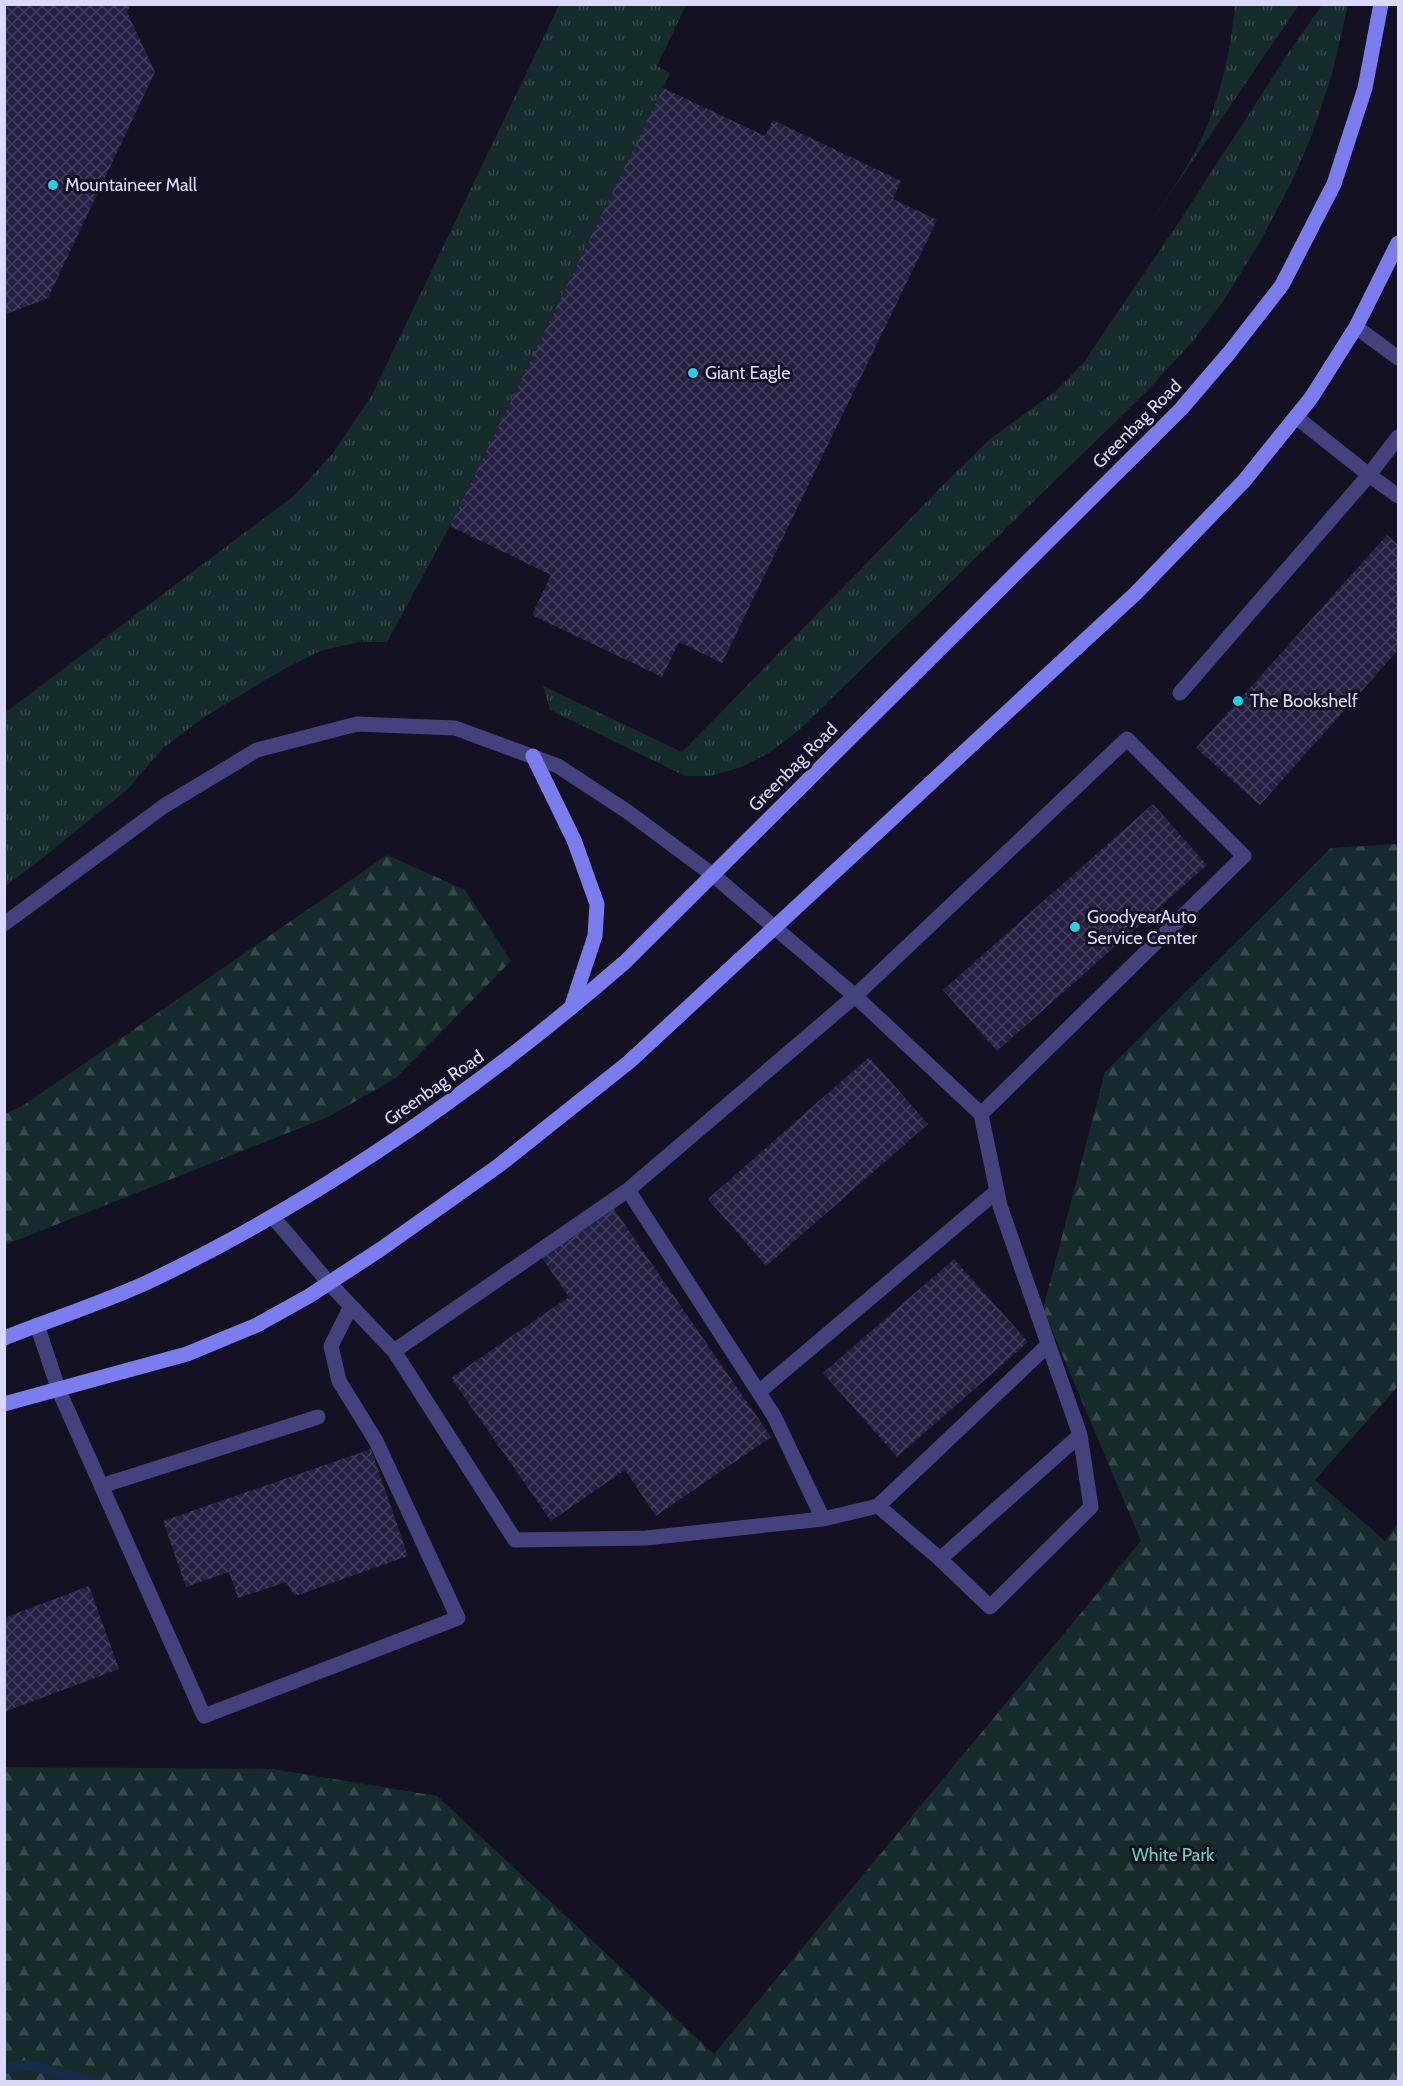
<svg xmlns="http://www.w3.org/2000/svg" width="1403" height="2086" font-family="Cabin,sans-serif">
	<defs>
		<pattern id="grass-tufts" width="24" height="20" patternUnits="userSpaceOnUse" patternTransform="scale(1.5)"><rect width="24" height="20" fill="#152c2b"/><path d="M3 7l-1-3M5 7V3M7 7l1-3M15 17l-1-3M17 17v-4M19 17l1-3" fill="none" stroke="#364a4b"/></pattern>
		<pattern id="forest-firs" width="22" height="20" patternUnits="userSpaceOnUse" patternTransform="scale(1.5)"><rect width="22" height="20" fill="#152c2b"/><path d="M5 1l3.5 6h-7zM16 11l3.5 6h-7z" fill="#364a4b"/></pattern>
		<pattern id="building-cross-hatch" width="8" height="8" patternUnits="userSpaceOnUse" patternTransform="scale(1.5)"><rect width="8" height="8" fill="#262042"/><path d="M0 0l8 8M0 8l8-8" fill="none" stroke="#45405e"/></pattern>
	</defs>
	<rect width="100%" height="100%" fill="#141123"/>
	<path fill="url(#grass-tufts)" d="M559,5H686L657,66L670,73L663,88L450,526L387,642H359L320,651L284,669L206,716L162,749L128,789L35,864L5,886V713L295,495L333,453L371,397Z
		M1235,5H1299L1148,226C1169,194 1193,162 1207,126C1223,87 1231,46 1235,5Z
		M1322,5H1348L1332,74L1311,137L1291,183L1261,240L1224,300L1194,340L1145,393L799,730L769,753L741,767L711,776H685L550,710L543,686L682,752L951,477L989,440L1056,391L1084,362L1179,222L1289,52Z"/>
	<path fill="url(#forest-firs)" d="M1398,844V1386L1315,1480L1385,1541L1398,1523V2081L5,2082V1767L273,1769L437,1796L714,2054L1141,1541L1043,1309L1105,1072L1331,848Z
		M387,855L465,890L511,961L396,1078L328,1117L5,1245V1114L24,1105Z"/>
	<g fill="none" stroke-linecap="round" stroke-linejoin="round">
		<path stroke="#162b48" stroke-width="10" d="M4,2069L28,2065L95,2082"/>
	</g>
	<path fill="url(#building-cross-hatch)" d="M4,4H131L127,12L155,72L48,298L4,315Z
		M663,88L765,136L773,120L901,181L893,199L937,220L722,663L679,642L662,677L532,615L551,575L450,526Z
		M1387,535L1398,545V650L1260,805L1196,748Z
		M1153,804L1207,865L997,1051L943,990Z
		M869,1057L928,1124L766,1266L708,1199Z
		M614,1209L771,1437L656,1516L625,1470L551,1521L451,1378L569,1297L542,1258Z
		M954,1259L1028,1342L897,1457L823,1373Z
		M371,1449L408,1556L295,1596L286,1582L238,1598L229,1572L186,1587L163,1521Z
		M89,1586L119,1669L4,1712V1618Z"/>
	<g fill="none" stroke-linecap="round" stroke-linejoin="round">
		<path stroke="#43427c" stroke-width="15" d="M1356,327L1398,358
			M1296,417L1369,475L1398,437
			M1180,693L1369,475L1398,496
			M4,924L164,806L257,750L357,724L455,728L558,766L628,812L713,875L855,996L981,1114L1244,856L1127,739L855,996L628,1190L394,1351L329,1283L273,1217
			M628,1190L774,1416L823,1519L878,1506L940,1559L990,1607L1091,1507L1080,1435L1000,1206L981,1114
			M37,1325L59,1391L204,1716L458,1618L376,1441L339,1381L331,1346L351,1306
			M394,1351L515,1540L646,1538L823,1519
			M760,1391L997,1191
			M101,1486L318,1417
			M878,1506L1048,1345
			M940,1559L1080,1435"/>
		<path stroke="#7b7cee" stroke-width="15" d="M533,756L574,840L597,904L595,936L571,1008
			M4,1338C52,1319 102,1303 148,1282C322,1199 480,1088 625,962L1181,409L1229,353L1282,285L1334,184L1365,88L1381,4
			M4,1404L187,1354L257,1325L309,1296L381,1249L498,1166L629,1062L1136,593L1244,481L1311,398L1356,327L1398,243"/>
	</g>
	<g fill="#1dd5e2" stroke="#141123" stroke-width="2">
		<circle cx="53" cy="185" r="6"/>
		<circle cx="693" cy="373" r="6"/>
		<circle cx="1238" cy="701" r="6"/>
		<circle cx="1075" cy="927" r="6"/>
	</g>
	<g text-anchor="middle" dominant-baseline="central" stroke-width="6" stroke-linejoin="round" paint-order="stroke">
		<g font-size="18" fill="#dbd9fa" stroke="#141123" text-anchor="start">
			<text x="65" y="185">Mountaineer Mall</text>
			<text x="705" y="373">Giant Eagle</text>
			<text x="1250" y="701">The Bookshelf</text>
			<text x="1087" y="917">GoodyearAuto<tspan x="1087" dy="21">Service Center</tspan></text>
		</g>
		<g font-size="18" fill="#dbd9fa" stroke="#141123">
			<text transform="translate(1137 424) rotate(-45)">Greenbag Road</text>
			<text transform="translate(793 767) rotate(-45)">Greenbag Road</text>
			<text transform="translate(434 1088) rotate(-35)">Greenbag Road</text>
		</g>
		<g font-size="18" fill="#6dd1b5" stroke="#141123">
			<text x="1173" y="1855">White Park</text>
		</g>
	</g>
	<rect width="1403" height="2086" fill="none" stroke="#dbd9fa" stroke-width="12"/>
</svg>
